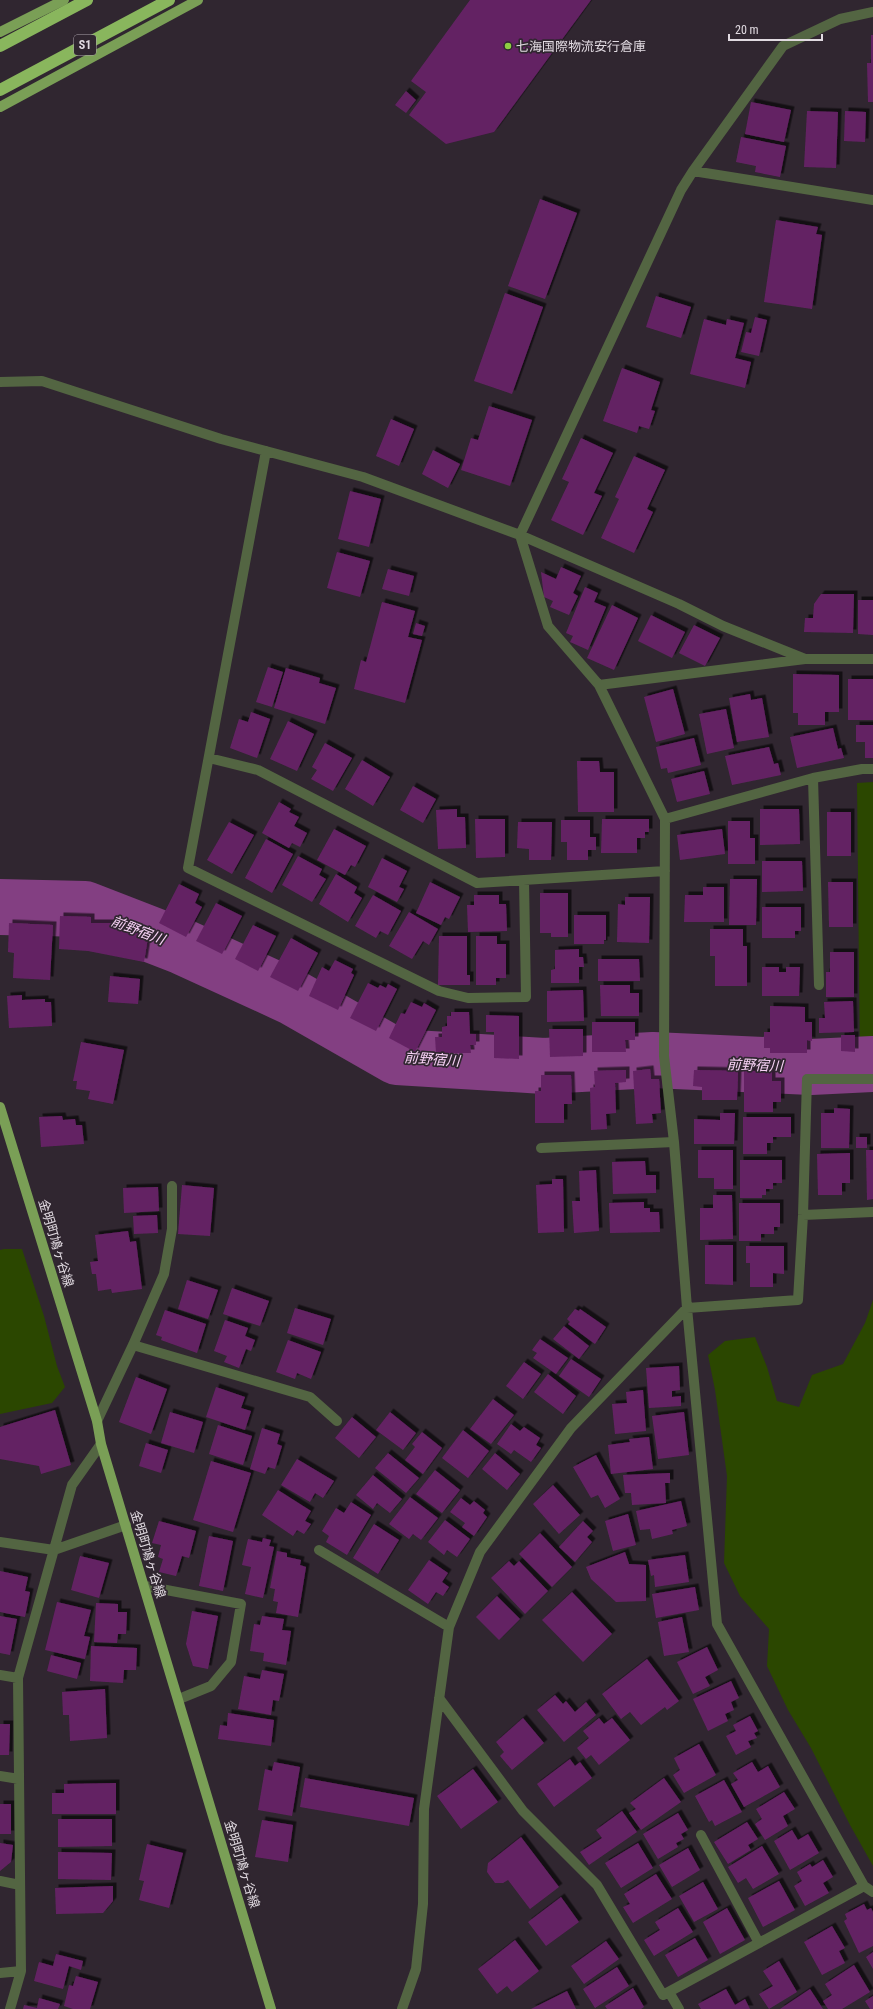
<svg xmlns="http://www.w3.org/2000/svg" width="873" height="2009" font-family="'Roboto Condensed','Noto Sans JP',sans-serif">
	<defs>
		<filter id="shadow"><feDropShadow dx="3.5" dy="-3.5" stdDeviation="0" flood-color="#0009"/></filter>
	</defs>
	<rect width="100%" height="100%" fill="#302630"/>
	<path fill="#2b4700" d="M873,782V1067L860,1068L857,783Z
		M4,1249H22L44,1316L57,1366L65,1387L52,1403L0,1414V1250Z
		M873,1300V1866L850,1825L811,1748L788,1710L767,1666L769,1629L740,1596L724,1563L727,1476L715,1390L708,1355L725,1341L755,1337L767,1367L777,1401L799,1407L812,1375L843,1364L865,1323Z"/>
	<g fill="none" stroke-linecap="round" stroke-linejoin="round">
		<path stroke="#833f82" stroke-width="56" d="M0,907L85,909L183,947L292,997L397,1057L544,1066L653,1060L811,1067L873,1064"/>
	</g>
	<path fill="#642264" filter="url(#shadow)" d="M470,0H591L494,132L446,144L409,115L426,92L411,81Z
		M871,35H873V102H868L867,63H871Z
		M406,91L416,100L406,113L395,105Z
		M751,102L791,110L784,142L745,134Z
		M807,111L838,112L836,168L804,167Z
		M845,111L866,112L865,142L844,141Z
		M741,137L786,146L780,177L755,172L756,166L736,162Z
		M540,199L577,213L545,299L508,286Z
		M776,220L818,227L816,234L822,235L812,309L764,302Z
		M505,293L543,307L512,394L474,381Z
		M656,296L691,307L681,338L646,327Z
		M755,317L767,320L759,356L741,352L746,332L751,333Z
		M704,319L726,325L727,319L744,323L735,358L751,362L745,388L690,374Z
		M622,368L660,382L651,410L655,411L649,429L639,426L637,433L603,421Z
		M489,406L532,420L510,486L461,470L471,438L478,440Z
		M391,419L414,429L399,466L376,456Z
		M581,438L613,453L594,493L602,496L583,535L551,520L569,482L562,479Z
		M433,450L460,464L448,488L422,474Z
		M634,456L665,470L647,509L653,512L634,553L601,538L619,499L615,497Z
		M350,491L381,499L369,547L338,539Z
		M337,552L370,561L360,597L327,588Z
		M561,567L581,576L573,593L578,596L569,615L550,607L553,601L544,597L541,572L556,579Z
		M388,569L414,576L409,596L382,589Z
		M585,587L598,593L594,602L606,607L588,650L570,642L573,636L566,633Z
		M821,594H854L853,633L804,632L805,618H813L814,604Z
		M858,600H873V635L858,634Z
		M382,602L415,611L408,637L422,640L405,703L354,689L361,660L366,662Z
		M612,605L638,618L614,670L587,658Z
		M651,615L685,632L672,658L638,641Z
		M416,623L425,626L422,636L413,634Z
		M694,625L720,638L705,666L679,653Z
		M268,667L283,672L272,707L256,702Z
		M286,668L320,678L319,683L336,688L325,724L274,708Z
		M793,674L839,675V712H825V725H798V713H793Z
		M848,679H873V720H848Z
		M673,689L685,734L656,742L644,697Z
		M750,694L751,700L762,698L769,737L737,742L729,698Z
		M726,709L734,748L707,754L699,714Z
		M251,712L270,719L257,758L230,748L239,719L248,722Z
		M288,721L314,734L297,771L270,759Z
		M856,725H873V758H865V742H856Z
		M833,728L838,749L841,748L844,758L797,768L790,737Z
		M694,738L701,765L668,773L667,768L661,769L656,747Z
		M325,743L352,758L333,791L311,779L317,770L312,767Z
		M769,747L774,764L778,763L781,775L732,785L725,756Z
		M362,760L390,777L373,806L345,789Z
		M577,761H599L600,772H614V812H578Z
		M704,771L710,794L677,802L671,779Z
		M413,786L436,799L423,823L400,810Z
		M279,802L291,809L289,812L299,817L294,826L307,833L300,847L292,843L289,848L262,833Z
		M457,809V817H465L466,848L438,849L436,810Z
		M760,809H799L800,844L760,845Z
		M827,812H851V856H827Z
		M475,819H505V857L476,858Z
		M602,819H649V832H645V838H637V853H601Z
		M561,820H590V837H596V850H588V860H567V842H561Z
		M728,821H750V838H755V864H728Z
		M229,822L254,835L232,874L207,860Z
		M518,822H552L551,860H529V849L517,848Z
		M334,829L366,846L355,867L351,865L345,875L317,860Z
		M722,829L725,854L680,860L677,835Z
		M266,839L293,854L272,893L245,878Z
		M298,856L322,869L319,875L326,879L312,902L282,885Z
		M382,858L407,871L399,887L404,889L397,902L368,887Z
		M762,861H802L803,891L762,892Z
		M336,874L357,887L354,893L362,898L348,922L319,904Z
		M730,879H757L756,925H729Z
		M430,882L460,897L449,919L445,917L441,925L416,913Z
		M828,882H853V927H829Z
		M179,884L199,894L195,903L202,907L186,937L159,923Z
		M703,887H724V922H684L685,895H703Z
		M540,893H568V937H551V933H540Z
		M373,895L401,911L388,935L380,931L376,938L355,926Z
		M474,895H499V904H506L507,931L468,932L467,905H474Z
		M625,897H650L649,943L617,942L618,904L625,905Z
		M216,903L242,916L222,954L196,941Z
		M762,907H801V931H795V938H762Z
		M409,912L438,929L429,945L423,941L412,959L389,946Z
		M574,915H606V940H604V944H574Z
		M60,916L91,917V923H115L148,937L144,962L88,951L59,949Z
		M9,923L53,925L50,980L13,978L14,953L8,952Z
		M253,925L276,936L258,971L235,959Z
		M710,929H743V946H747V986H715V956H710Z
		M439,936H467V975H470V985H438Z
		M476,936H497V944H506V978H496V985H476Z
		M291,938L318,953L298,991L270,977Z
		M579,949V957H583L584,967H579V983H551V970L555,969V950Z
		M830,952H854V997H826V972H830Z
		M598,959H639L640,981H598Z
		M335,960L353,969L351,973L354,975L338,1010L309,996L322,967L329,971Z
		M762,967H779V972H786V967H800L799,996H762Z
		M110,976L140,979L138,1004L108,1002Z
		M368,983L378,988L380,985L386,988L388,984L397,989L376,1031L350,1018Z
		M600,985H630V993H639V1016H601Z
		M583,990L584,1021L547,1022V991Z
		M22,995V1000L45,999V1002H51L52,1026L9,1028L7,996Z
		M853,1001L854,1032L819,1033V1018H825L824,1002Z
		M411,1002L422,1007L424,1003L436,1010L415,1052L389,1038L401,1013L405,1014Z
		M770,1006L805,1007V1022H812V1041L807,1040V1053H770V1048H764V1032H770Z
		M451,1012H469L470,1034H476V1045H470L471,1053H436L435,1037H442V1027L447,1026V1016H451Z
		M486,1015L519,1016V1059L494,1058V1032H486Z
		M592,1022H635V1040H625L626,1052H592Z
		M549,1029H583V1056L550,1057Z
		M841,1035H855V1052L841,1051Z
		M81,1042L124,1050L113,1104L88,1099L90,1091L76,1089L77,1081H73Z
		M650,1069L651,1079H659L661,1113L652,1114L653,1123L636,1124L633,1071Z
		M626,1070V1082L615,1083L616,1113L606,1114L607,1129L591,1130L590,1088L595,1087L594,1071Z
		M694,1070L738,1071L737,1100H702V1087L693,1086Z
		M744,1071H772V1081H781V1102H773V1112H744Z
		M541,1075H571L572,1104H564V1123H535V1091H541Z
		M834,1108L850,1109L849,1148H821V1113H834Z
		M720,1113H735L734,1144H694V1119L720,1120Z
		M62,1116L63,1120L75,1119L76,1125H82L84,1144L41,1147L39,1117Z
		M743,1117H791V1137H773V1143H767V1154H743Z
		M856,1137H867V1148H856Z
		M698,1150H733V1189H714V1178H698Z
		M866,1150H873V1199L867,1200Z
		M850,1153V1183H842V1195H818L817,1154Z
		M740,1160H782V1183H773V1189H766V1195H762V1198H740Z
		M645,1161L646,1175H656V1193L613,1194L612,1162Z
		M596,1170L599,1231L574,1233L572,1201H580L579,1171Z
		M552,1179H563L564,1232L538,1233L536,1185L552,1184Z
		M182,1185L214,1188L210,1236L178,1234Z
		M158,1187L159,1211L124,1213L123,1188Z
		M713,1195H732L733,1239L700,1240V1208H713Z
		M644,1202V1208H650V1212H659L660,1232L610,1233L609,1203Z
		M739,1203H780V1227H774V1234H761V1241H739Z
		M157,1215L158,1233L134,1234L133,1216Z
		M128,1231L130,1242L136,1241L142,1289L112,1293L111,1289L98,1291L96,1274H92L90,1262L98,1261L95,1235Z
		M705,1245H733V1285L705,1284Z
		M746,1246H784V1274L773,1273V1287H750V1263H746Z
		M187,1280L218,1290L208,1319L178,1309Z
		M232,1288L269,1301L260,1326L223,1314Z
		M295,1308L331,1319L323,1345L287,1333Z
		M575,1309L579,1311L580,1309L606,1327L595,1344L568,1324L570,1322L567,1319Z
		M165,1310L206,1324L197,1353L161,1340L162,1337L156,1335Z
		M225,1320L248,1328L245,1336L255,1340L251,1351L246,1349L239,1368L224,1362L227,1356L214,1351Z
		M564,1326L589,1346L579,1359L553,1339Z
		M540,1339L568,1358L556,1374L533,1358L537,1353L532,1350Z
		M288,1340L321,1352L311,1379L297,1373L295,1379L276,1372Z
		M571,1359L601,1379L589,1397L559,1376Z
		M524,1362L541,1374L523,1399L506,1386Z
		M679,1366L680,1390L672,1391V1397L681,1396V1406L649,1408L646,1368Z
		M548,1374L576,1396L563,1414L534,1392Z
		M136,1377L167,1389L151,1434L119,1422Z
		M216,1387L245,1397L241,1408L251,1411L245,1430L206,1417Z
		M643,1390L646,1431L615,1434L612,1404L627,1403L626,1392Z
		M493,1399L514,1415L491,1444L470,1429Z
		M55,1410L71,1465L41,1474L39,1466L0,1459V1427Z
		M170,1412L203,1422L194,1453L161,1443Z
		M390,1412L416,1433L403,1450L376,1430Z
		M684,1412L689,1455L658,1459L652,1416Z
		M352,1417L376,1437L359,1458L335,1438Z
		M511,1424L520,1431L524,1427L540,1438L536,1445L541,1448L531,1462L514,1450L511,1454L497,1444Z
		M218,1425L252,1436L243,1465L209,1454Z
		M262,1428L280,1434L277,1444L282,1446L275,1469L268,1467L265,1474L250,1469Z
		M463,1430L489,1451L468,1478L442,1458Z
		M422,1432L442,1448L423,1474L405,1460L415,1447L412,1444Z
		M649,1437L653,1469L611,1474L608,1445L630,1442L629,1439Z
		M146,1443L168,1450L161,1473L139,1466Z
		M388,1453L419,1478L406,1493L375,1468Z
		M495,1453L520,1474L507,1490L482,1469Z
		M596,1455L620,1499L605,1508L598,1495L591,1498L573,1467Z
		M297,1459L334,1481L323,1498L315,1493L310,1502L281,1485Z
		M211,1461L251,1473L233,1532L193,1520Z
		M435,1470L460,1490L442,1513L416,1494Z
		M670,1473V1483H665L666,1503L632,1505L631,1493H625L623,1475Z
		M373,1475L402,1499L390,1513L377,1503L373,1509L356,1495Z
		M553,1485L580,1515L559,1534L533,1504Z
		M278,1490L311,1511L305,1521L311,1524L304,1534L297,1530L293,1536L262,1515Z
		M410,1497L438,1518L421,1540L413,1534L409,1539L389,1524Z
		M461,1498L470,1505L474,1501L485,1510L483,1513L487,1517L474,1536L462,1527L465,1523L450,1512Z
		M681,1501L687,1526L672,1530L673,1534L652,1539L650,1529L640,1530L636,1511Z
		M351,1502L371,1515L347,1555L326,1542L329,1536L322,1531L336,1508L344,1513Z
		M628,1514L636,1545L613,1551L605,1521Z
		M445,1520L470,1539L457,1557L447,1550L444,1555L428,1542Z
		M159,1521L196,1531L189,1558L182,1556L176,1576L159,1572L163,1559L158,1557L161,1545L152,1543Z
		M583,1521L593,1531L587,1537L592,1542L575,1562L559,1547Z
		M374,1524L399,1540L378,1574L353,1558Z
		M540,1533L572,1567L552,1587L519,1554Z
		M209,1536L233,1541L223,1591L199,1586Z
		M263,1538L271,1540L269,1546L274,1547L263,1598L245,1594L251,1567L242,1565L248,1539L262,1542Z
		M277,1551L287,1553V1557L301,1560L300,1565L306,1567L298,1617L276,1613L278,1602L273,1601L275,1589L270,1588Z
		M625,1552L629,1564L646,1565V1601L616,1602L591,1579L586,1567Z
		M685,1555L689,1582L655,1587L654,1575L651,1576L648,1560Z
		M80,1556L109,1563L99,1598L71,1590Z
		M429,1560L448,1573L442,1582L449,1587L443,1596L436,1592L428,1604L408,1590Z
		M509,1561L514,1566L519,1561L548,1591L525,1614L491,1578Z
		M0,1571L28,1577L25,1591L30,1592L25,1617L0,1612Z
		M695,1587L699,1610L656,1618L652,1594Z
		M572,1592L612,1634L583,1662L542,1620Z
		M497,1596L520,1619L499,1640L476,1617Z
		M57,1602L91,1610L84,1636L90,1637L85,1659L45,1650Z
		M96,1603L118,1604V1612H127L126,1634H118L117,1643L94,1642Z
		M192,1611L218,1616L208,1669L193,1666L186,1644Z
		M0,1616L17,1619L10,1655L0,1653Z
		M262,1616L284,1619L282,1630L291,1631L286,1665L263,1661L264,1653L250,1651L254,1624L260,1625Z
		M682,1617L689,1652L664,1656L658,1622Z
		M91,1646L137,1648L136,1670H124L123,1683L90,1681Z
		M707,1647L718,1670L705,1677L710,1686L693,1694L677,1662Z
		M51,1655L81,1663L77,1679L47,1671Z
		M647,1659L679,1701L667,1710L665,1707L641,1725L630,1712L621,1719L602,1694Z
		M262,1670L284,1674L279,1701L273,1700L271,1715L238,1709L244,1676L260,1679Z
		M731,1681L739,1698L731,1702L734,1710L725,1714L728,1721L708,1731L693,1699Z
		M105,1689L107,1738L70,1741L69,1715H63L62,1692Z
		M555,1695L563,1704L566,1701L575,1712L586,1702L596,1715L564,1742L537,1710Z
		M228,1713L274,1720L271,1746L218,1739L220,1725L227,1726Z
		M750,1716L758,1731L754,1733L757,1738L748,1741L751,1747L736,1755L726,1736L736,1731L733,1725Z
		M523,1718L544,1743L512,1770L500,1756L504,1752L496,1742Z
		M599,1718L604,1724L612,1718L630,1740L599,1765L591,1755L586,1759L577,1748L589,1738L583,1731Z
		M0,1724H10L9,1755H0Z
		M699,1744L716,1775L684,1793L673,1775L680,1770L674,1758Z
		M570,1759L575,1766L580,1762L592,1778L554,1807L537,1784Z
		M274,1762L300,1767L292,1816L258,1810L265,1769L272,1771Z
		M752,1762L758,1772L768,1766L780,1787L744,1807L731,1784L738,1780L733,1773Z
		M473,1769L498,1802L461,1829L437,1796Z
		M305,1778L414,1798L409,1826L300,1807Z
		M664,1778L681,1802L641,1830L629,1813L636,1809L630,1803Z
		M724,1780L742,1812L715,1826L712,1820L709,1822L695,1796Z
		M116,1783V1814H52V1793H64V1784Z
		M784,1792L795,1809L783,1816L788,1826L765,1840L755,1824L762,1819L756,1809Z
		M0,1804H11V1834H0Z
		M622,1811L637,1832L589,1865L580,1852L602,1838L596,1830Z
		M678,1813L688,1830L681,1834L684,1839L676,1843L678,1847L658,1859L643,1834Z
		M58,1819H112V1846L58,1847Z
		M262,1820L293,1825L288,1862L255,1857Z
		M747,1822L758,1839L748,1845L751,1850L728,1864L714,1842Z
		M792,1830L798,1840L808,1834L819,1853L790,1870L774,1841Z
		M521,1837L559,1887L530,1909L508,1880L503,1883H495L487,1872L488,1863Z
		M0,1843L13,1845L11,1862L0,1871Z
		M638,1843L653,1868L621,1888L605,1863Z
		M147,1844L183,1853L169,1908L139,1900L144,1881L139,1880Z
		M762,1846L779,1874L753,1889L746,1878L738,1883L728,1867Z
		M688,1848L700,1870L672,1887L659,1865Z
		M58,1852L112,1853L111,1880L58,1879Z
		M823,1860L833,1877L823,1883L829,1893L805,1906L794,1886L802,1881L797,1872L810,1864L812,1867Z
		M656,1874L672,1899L633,1923L623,1907L630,1904L624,1894Z
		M779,1881L795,1910L763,1927L748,1898Z
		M703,1882L718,1909L694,1922L679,1896Z
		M113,1886V1901L103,1913L56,1914L55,1888Z
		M561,1897L579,1922L546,1946L528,1922Z
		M864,1904L867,1910L871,1908L873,1912V1946L859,1953L844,1921L847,1919L845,1914Z
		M678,1908L693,1932L654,1956L644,1940L660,1930L655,1922Z
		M727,1908L745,1940L720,1954L703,1922Z
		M832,1926L845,1948L839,1951L845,1963L822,1975L804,1942Z
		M695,1938L708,1960L678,1977L665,1955Z
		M515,1940L539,1971L512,1992L507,1986L497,1994L478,1969Z
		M606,1941L619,1959L584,1984L571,1966Z
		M873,1952V1969L866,1957Z
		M56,1954L83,1961L81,1970L69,1966L63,1989L34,1981L39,1962L53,1966Z
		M779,1961L797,1992L769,2009L759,1994L773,1986L763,1971Z
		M854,1965L870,1992L842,2009H828L823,2001L832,1995L825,1984Z
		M617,1967L629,1986L595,2008L583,1989Z
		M76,1976L98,1982L90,2009H73L64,2006L69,1985L73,1986Z
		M633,1988L644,2007L641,2009H607L605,2006Z
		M726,1989L735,2005L745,1999L750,2009H701L698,2004Z
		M810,1989L823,2009H780Z
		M567,1991L576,2009H531Z
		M873,1996V2009H870L865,2001Z
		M39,1998L60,2004L58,2009H23L24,2005L37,2008Z"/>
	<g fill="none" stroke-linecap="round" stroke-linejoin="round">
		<path stroke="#536542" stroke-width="10" d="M873,12L840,19L783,46L693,171L681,190L520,535L548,626L599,685L665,819L664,1056L674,1142L687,1308L717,1624L864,1886L873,1892
			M693,171L873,200
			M0,382L42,381L221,439L363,477L520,535L679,604L723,626L805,659
			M266,451L188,868L439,991L468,998L526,997L524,880
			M599,685L805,659H873
			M209,758L258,770L477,883L665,871
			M813,778L819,985
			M665,819L813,778L862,769H873
			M541,1148L674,1142
			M803,1215L873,1212
			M133,1345L310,1397L337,1421
			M97,1421L133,1345L164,1274L172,1229V1186
			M0,1542L54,1550L126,1525
			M319,1550L449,1627
			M145,1586L241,1604L231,1662L211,1686L179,1699
			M0,1675L18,1678
			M439,1698L523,1811L597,1885L663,1995L864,1886
			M0,1776L19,1779
			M701,1835L759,1943
			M0,1881L20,1885
			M0,1973L21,1971
			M669,1992L679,2009
			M10,2009L21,1971L18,1678L72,1485L101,1444
			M402,2009L416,1969L423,1904L424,1809L449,1627L480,1552L571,1428L687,1308L798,1300L803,1215L807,1079H873"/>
		<path stroke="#7a9f56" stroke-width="10" d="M0,32L64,0
			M0,107L198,0
			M0,1107L97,1421L101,1444L271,2009"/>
		<path stroke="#89b65d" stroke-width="12" d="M0,46L87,0
			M0,90L169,0"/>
	</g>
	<circle fill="#8ece43" stroke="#302630" stroke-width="1.5" cx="508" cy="46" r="4"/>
	<g text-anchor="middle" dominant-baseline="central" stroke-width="3.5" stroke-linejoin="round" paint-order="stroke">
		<rect fill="#302630" stroke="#aca4ac" stroke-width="1" x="74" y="35" width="22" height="20" rx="3"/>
		<g font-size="12" font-weight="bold" fill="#e1dae1">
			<text x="85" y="45">S1</text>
		</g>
		<g font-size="13" fill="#e1dae1" stroke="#302630" text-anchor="start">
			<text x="516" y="46">七海国際物流安行倉庫</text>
		</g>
		<g font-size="13" fill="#e1dae1" stroke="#302630">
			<text transform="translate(56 1243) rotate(73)">金明町鳩ヶ谷線</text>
			<text transform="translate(148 1554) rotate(73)">金明町鳩ヶ谷線</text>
			<text transform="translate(242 1864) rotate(73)">金明町鳩ヶ谷線</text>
		</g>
		<g font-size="14" font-style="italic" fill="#f9d3f7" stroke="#302630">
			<text transform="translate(138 930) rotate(21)">前野宿川</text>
			<text transform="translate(432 1059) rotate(4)">前野宿川</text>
			<text transform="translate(755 1065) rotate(2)">前野宿川</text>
		</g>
	</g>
	<path d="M729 34v6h93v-6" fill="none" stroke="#e1dae1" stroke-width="2"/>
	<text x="735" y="34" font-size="12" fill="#e1dae1" stroke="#302630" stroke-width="3" paint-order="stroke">20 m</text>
</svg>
